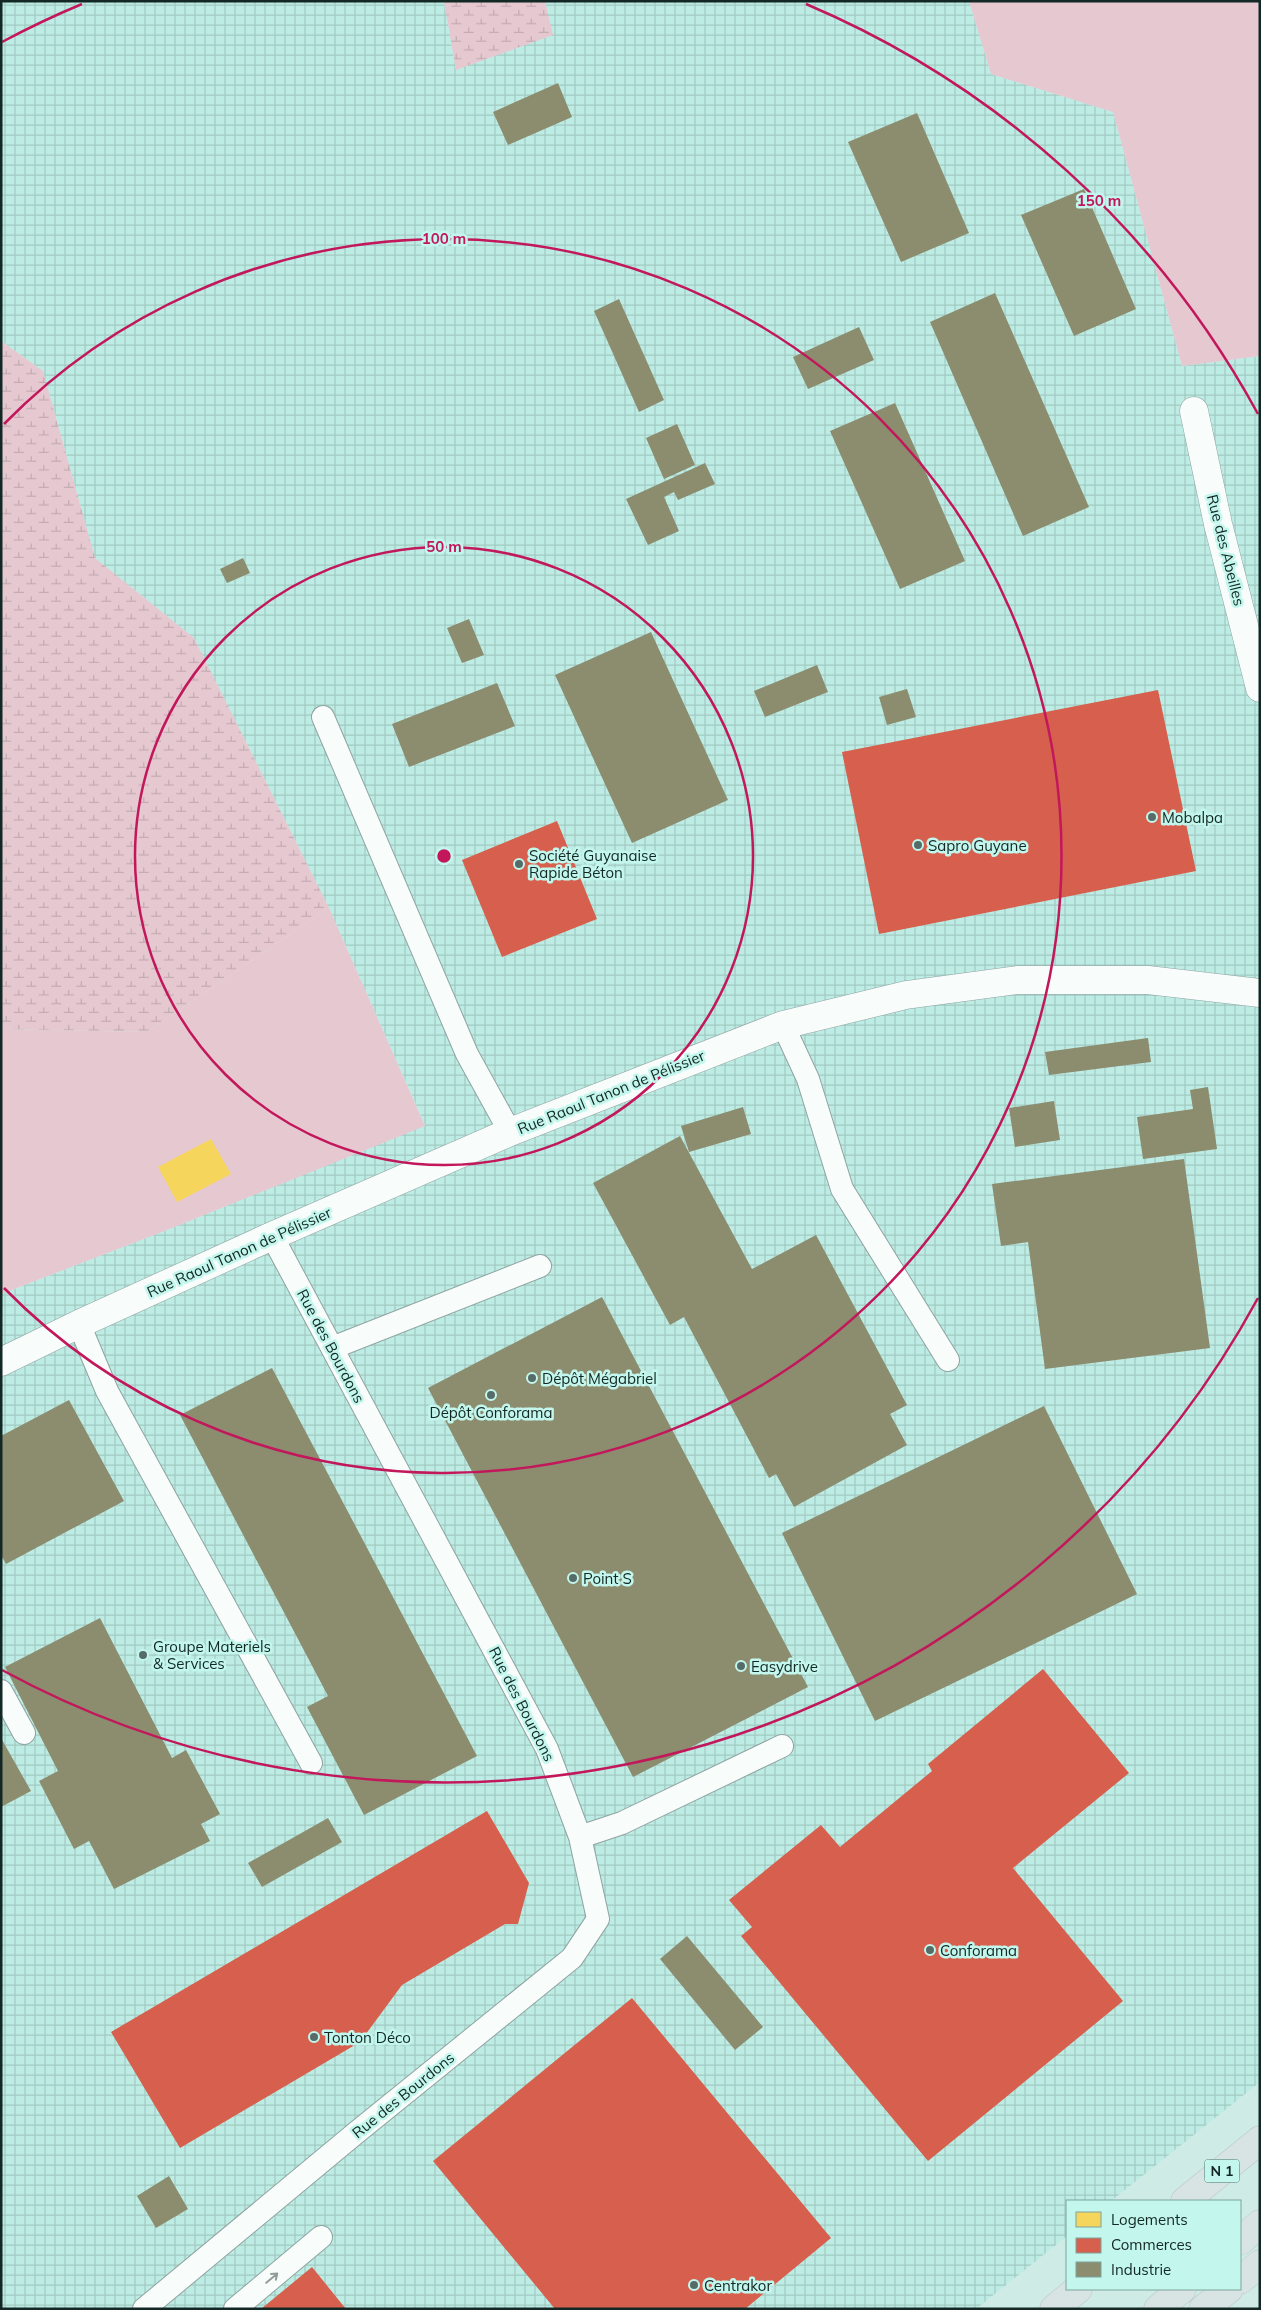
<svg xmlns="http://www.w3.org/2000/svg" width="1261" height="2310" font-family="Mulish,sans-serif">
	<defs>
		<pattern id="industrial-grid" width="8" height="8" patternUnits="userSpaceOnUse" patternTransform="scale(1.25)"><rect width="8" height="8" fill="#bdece4"/><path d="M0 4h8M4 0v8" fill="none" stroke="#a2cac3"/></pattern>
		<pattern id="wetland-marsh" width="20" height="14" patternUnits="userSpaceOnUse" patternTransform="scale(1.25)"><rect width="20" height="14" fill="#e6c8d1"/><path d="M1 5h8M5 5V1M11 12h8M15 12V8" fill="none" stroke="#c4acb3"/></pattern>
	</defs>
	<rect width="100%" height="100%" fill="#cfebe6"/>
	<path fill="url(#industrial-grid)" d="M1,1H444L456,70L552,35L545,1H969L991,74L1113,112L1182,366L1260,356V2082L1111,2201H1067V2236L976,2309H1V1294L162,1232L425,1125L329,908L194,638L95,558L43,371L1,341Z"/>
	<path fill="#e6c8d1" d="M969,1H1260V356L1182,366L1113,112L991,74Z
		M329,908L425,1126L162,1232L1,1294V1029L147,1032Z"/>
	<path fill="url(#wetland-marsh)" d="M444,1H545L553,35L456,70Z
		M1,341L43,371L95,558L194,638L329,908L147,1032L1,1029Z"/>
	<path fill="#f6d55c" d="M211,1139L231,1174L177,1202L158,1167Z"/>
	<path fill="#d6604d" d="M1158,690L1196,871L879,934L842,752Z
		M557,821L597,919L502,957L462,860Z
		M1043,1669L1129,1773L1013,1868L1123,2001L928,2161L741,1936L752,1927L729,1900L821,1825L840,1847L932,1771L928,1764Z
		M487,1811L529,1883L518,1924H505L402,1985L360,2042L180,2148L111,2032Z
		M632,1998L831,2238L745,2309H555L433,2161Z
		M312,2267L346,2309H261Z"/>
	<path fill="#8c8c6e" d="M558,83L572,117L508,145L493,112Z
		M917,113L969,233L901,262L848,142Z
		M1084,189L1136,309L1074,336L1021,215Z
		M995,293L1089,507L1023,536L930,322Z
		M619,299L664,400L639,412L594,311Z
		M859,327L874,360L808,389L793,357Z
		M895,403L965,561L900,589L830,431Z
		M677,424L695,465L664,479L646,438Z
		M705,463L715,484L678,500L674,492L664,497L679,531L648,545L626,499Z
		M243,558L250,573L227,583L220,569Z
		M469,619L484,655L462,663L447,628Z
		M651,632L728,800L632,843L555,675Z
		M817,665L828,692L765,717L754,691Z
		M497,683L515,726L409,767L392,724Z
		M907,689L916,717L887,725L879,697Z
		M1148,1038L1151,1062L1049,1075L1045,1052Z
		M1208,1087L1217,1149L1143,1159L1137,1117L1193,1109L1190,1090Z
		M1054,1101L1060,1140L1015,1147L1009,1108Z
		M743,1107L751,1134L689,1152L681,1126Z
		M680,1136L752,1269L816,1235L907,1405L890,1414L907,1445L794,1507L776,1474L769,1478L684,1317L670,1325L593,1183Z
		M1184,1159L1210,1348L1045,1369L1028,1242L1001,1246L992,1184Z
		M602,1297L808,1687L633,1777L428,1388Z
		M272,1368L477,1756L364,1815L307,1707L328,1696L180,1415Z
		M69,1400L124,1501L6,1564L1,1555V1436Z
		M1044,1406L1137,1594L875,1721L782,1533Z
		M100,1618L172,1758L186,1750L220,1814L201,1824L210,1841L114,1889L89,1841L74,1849L39,1781L58,1771L5,1667Z
		M1,1738L31,1791L1,1807Z
		M328,1818L342,1842L262,1887L248,1863Z
		M687,1936L763,2027L735,2050L660,1959Z
		M169,2176L188,2209L156,2228L137,2196Z"/>
	<g fill="none" stroke-linecap="round" stroke-linejoin="round">
		<defs>
			<path id="service" d="M323,717L467,1054L510,1132
				M783,1025L808,1079L842,1189L948,1360
				M79,1324L107,1391L311,1763
				M332,1348L540,1266
				M1,1691L24,1733
				M580,1837L622,1823L782,1746
				M144,2309L357,2132L572,1958L598,1919L580,1837L547,1749L272,1236
				M235,2309L321,2237"/>
			<path id="minor" d="M1194,411L1218,524L1260,688"/>
			<path id="tertiary" d="M1,1362L79,1324L272,1236L510,1132L783,1025L906,995L1017,980H1148L1260,993"/>
			<path id="primary" d="M1185,2201L1260,2140
				M1240,2241L1260,2224
				M1240,2280L1260,2264
				M1054,2309L1078,2289
				M1158,2309L1182,2289
				M1203,2309L1229,2289"/>
		</defs>
		<use href="#service" stroke="#8fa4a1" stroke-width="24"/>
		<use href="#minor" stroke="#8fa4a1" stroke-width="29"/>
		<use href="#tertiary" stroke="#8fa4a1" stroke-width="29"/>
		<use href="#primary" stroke="#bac8c6" stroke-width="29"/>
		<use href="#service" stroke="#f8fcfb" stroke-width="22"/>
		<use href="#minor" stroke="#f8fcfb" stroke-width="28"/>
		<use href="#tertiary" stroke="#f8fcfb" stroke-width="28"/>
		<use href="#primary" stroke="#d8e4e3" stroke-width="28"/>
	</g>
	<defs><path id="oneway-shaft" d="M-6 0H5M1.5-3L5.5 0L1.5 3" fill="none" stroke-width="1.6" stroke-linecap="round" stroke-linejoin="round" transform="scale(1.25)"/></defs>
	<use stroke="#919c9a" href="#oneway-shaft" transform="translate(272 2278) rotate(-40)"/>
	<g fill="none" stroke="#c2185b" stroke-width="2.5">
		<circle cx="444" cy="856" r="309"/>
		<path d="M4 424A617 617 0 1 1 4 1288"/>
		<path d="M1258 1298A926 926 0 0 1 2 1670M2 42A926 926 0 0 1 82 4M806 4A926 926 0 0 1 1258 414"/>
	</g>
	<g fill="#556c68" stroke="#c3f7ed" stroke-width="2">
		<circle cx="1152" cy="817" r="5"/>
		<circle cx="918" cy="845" r="5"/>
		<circle cx="519" cy="864" r="5"/>
		<circle cx="532" cy="1378" r="5"/>
		<circle cx="491" cy="1395" r="5"/>
		<circle cx="573" cy="1578" r="5"/>
		<circle cx="143" cy="1655" r="5"/>
		<circle cx="741" cy="1666" r="5"/>
		<circle cx="930" cy="1950" r="5"/>
		<circle cx="314" cy="2037" r="5"/>
		<circle cx="694" cy="2285" r="5"/>
	</g>
	<g text-anchor="middle" dominant-baseline="central" stroke-width="5" stroke-linejoin="round" paint-order="stroke">
		<rect fill="#c3f7ed" stroke="#486560" stroke-width="1" x="1204.5" y="2159.5" width="35" height="23" rx="4"/>
		<g font-size="14" font-weight="bold" fill="#132724">
			<text x="1222" y="2171">N 1</text>
		</g>
		<g font-size="15" fill="#132724" stroke="#c3f7ed">
			<text transform="translate(1226 550) rotate(76)">Rue des Abeilles</text>
			<text transform="translate(611 1092) rotate(-22)">Rue Raoul Tanon de Pélissier</text>
			<text transform="translate(239 1252) rotate(-24)">Rue Raoul Tanon de Pélissier</text>
			<text transform="translate(331 1346) rotate(62)">Rue des Bourdons</text>
			<text transform="translate(522 1704) rotate(63)">Rue des Bourdons</text>
			<text transform="translate(403 2095) rotate(-39)">Rue des Bourdons</text>
		</g>
		<g font-size="15" fill="#132724" stroke="#c3f7ed" text-anchor="start">
			<text x="1162" y="817">Mobalpa</text>
			<text x="928" y="845">Sapro Guyane</text>
			<text x="529" y="855">Société Guyanaise<tspan x="529" dy="17">Rapide Béton</tspan></text>
			<text x="542" y="1378">Dépôt Mégabriel</text>
			<text x="491" y="1412" text-anchor="middle">Dépôt Conforama</text>
			<text x="583" y="1578">Point S</text>
			<text x="153" y="1646">Groupe Materiels<tspan x="153" dy="17">&amp; Services</tspan></text>
			<text x="751" y="1666">Easydrive</text>
			<text x="940" y="1950">Conforama</text>
			<text x="324" y="2037">Tonton Déco</text>
			<text x="704" y="2285">Centrakor</text>
		</g>
	</g>
	<circle cx="444" cy="856" r="8" fill="#c2185b" stroke="#c3f7ed" stroke-width="2.5"/>
	<g font-size="15" text-anchor="middle" font-weight="bold" fill="#c2185b" stroke="#c3f7ed" stroke-width="5" stroke-linejoin="round" paint-order="stroke">
		<text x="1099" y="206">150 m</text>
		<text x="444" y="244">100 m</text>
		<text x="444" y="552">50 m</text>
	</g>
	<rect width="1261" height="2310" fill="none" stroke="#132724" stroke-width="5"/>
	<rect x="1066" y="2200" width="175" height="90" fill="#c3f7ed" stroke="#7da49d"/>
	<rect x="1076" y="2212" width="25" height="15" fill="#f6d55c" stroke="#7da49d"/>
	<text x="1111" y="2225" font-size="15" fill="#132724">Logements</text>
	<rect x="1076" y="2238" width="25" height="15" fill="#d6604d" stroke="#7da49d"/>
	<text x="1111" y="2250" font-size="15" fill="#132724">Commerces</text>
	<rect x="1076" y="2262" width="25" height="15" fill="#8c8c6e" stroke="#7da49d"/>
	<text x="1111" y="2275" font-size="15" fill="#132724">Industrie</text>
</svg>
